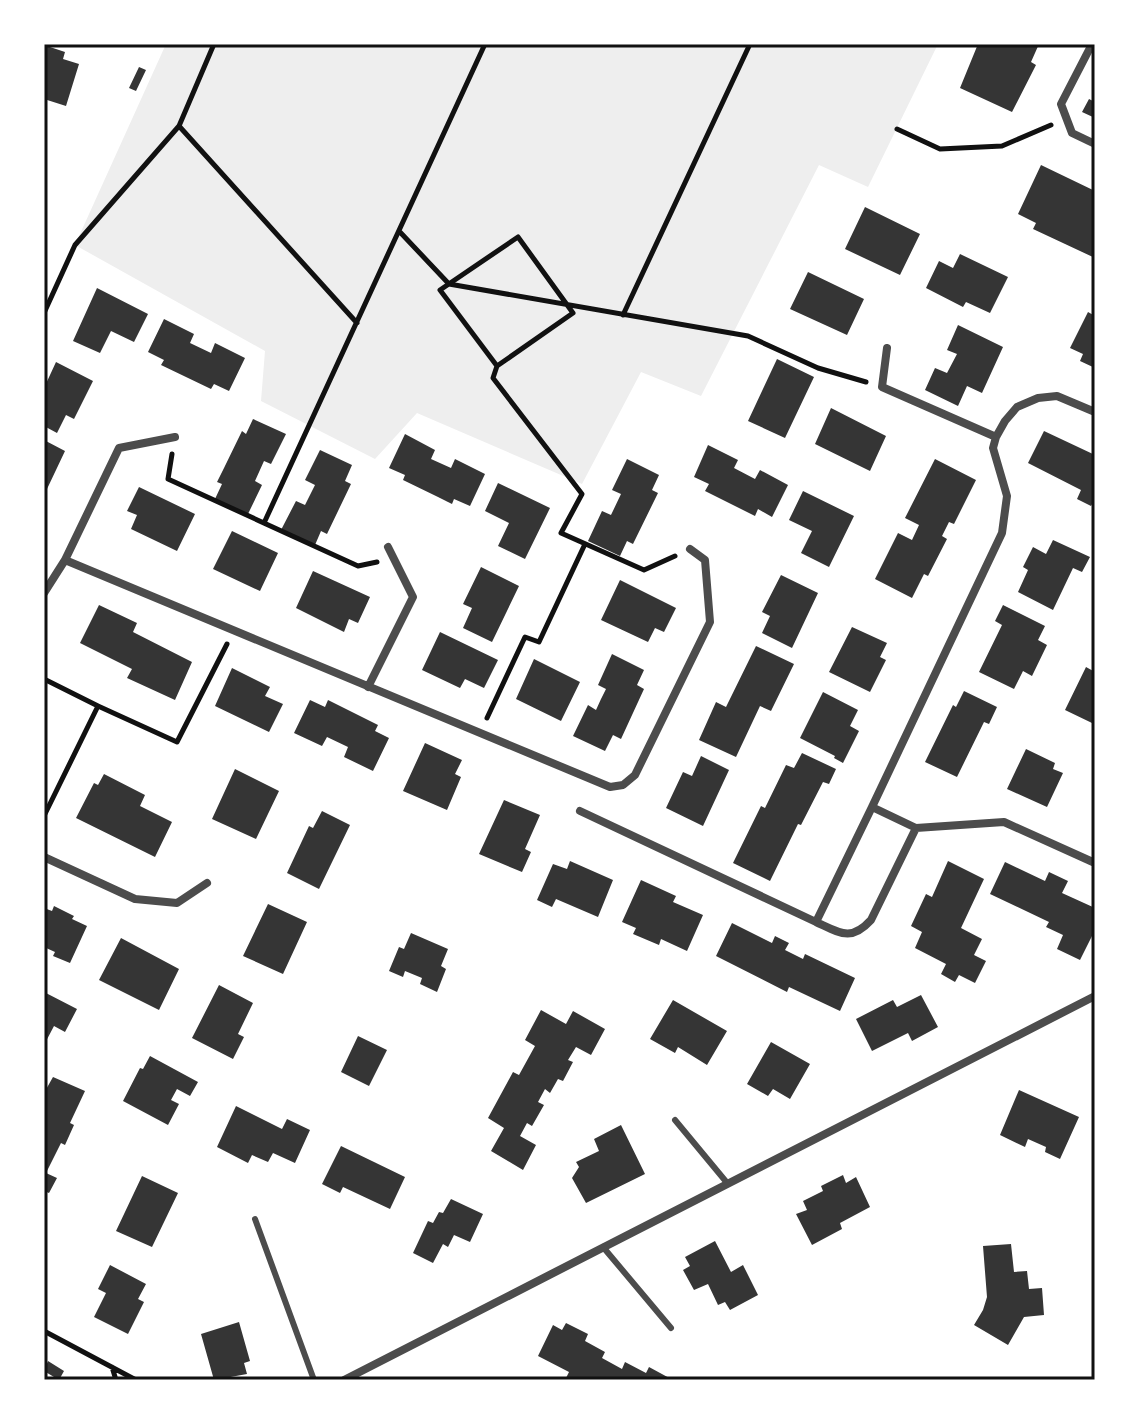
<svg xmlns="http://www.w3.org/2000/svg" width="1139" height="1424" font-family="'Open Sans',sans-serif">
	<rect width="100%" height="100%" fill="#fff"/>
	<path fill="#eee" d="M166,44H938L868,187L819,165L701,396L641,372L582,484L417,413L375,459L261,401L265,351L75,245Z"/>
	<path fill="#353535" d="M978,44H1039L1031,62L1036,65L1012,112L960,88Z
		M44,45L65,52L63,59L79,64L66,106L44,99Z
		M139,67L146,70L136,91L129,88Z
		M1089,99L1095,102V118L1082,112Z
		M1041,165L1095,191V258L1033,229L1036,223L1018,214Z
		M865,207L920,234L900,275L845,249Z
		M960,254L1008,277L990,313L966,302L963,307L926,288L939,261L953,268Z
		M808,272L864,299L847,335L790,309Z
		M97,288L148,314L134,342L111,331L100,353L73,341Z
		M1088,312L1095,316V368L1080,361L1083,354L1070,348Z
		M164,319L194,334L190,343L211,353L215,343L245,358L229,391L214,384L211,389L161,365L164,360L148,352Z
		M958,325L1003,347L982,393L967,386L958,406L925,390L935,368L947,373L957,354L947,350Z
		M777,359L814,377L785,438L748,421Z
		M56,362L93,381L74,419L66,415L57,433L44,426V388Z
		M831,408L886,436L870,471L815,444Z
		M253,419L286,434L271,464L264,461L255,481L262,485L248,514L215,499L222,484L217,482L224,468L242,431L246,434Z
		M1044,431L1095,455V499L1091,506L1077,499L1081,490L1028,463Z
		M405,434L435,450L431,459L451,468L455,459L485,474L470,506L454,499L452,504L438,497L403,480L405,475L389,468Z
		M44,440L65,451L47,489L44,487Z
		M708,445L738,460L734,468L755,479L760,470L788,485L772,517L758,509L755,516L705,491L709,484L694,477Z
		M320,450L352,465L345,481L351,484L327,534L321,531L315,545L281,530L296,501L305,505L315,485L305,480Z
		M627,459L659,475L652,490L658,493L633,544L627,541L620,556L588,541L602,511L611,515L621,494L612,490Z
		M935,459L976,480L954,524L949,522L942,536L947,539L928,576L924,574L912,598L875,579L898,533L912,540L919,525L905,518Z
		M498,483L550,508L525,559L498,546L509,523L485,511Z
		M139,487L195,514L177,551L131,529L137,515L127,511Z
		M803,491L854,516L829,567L801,553L812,531L789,520Z
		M232,531L278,553L260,591L213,569Z
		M1053,540L1090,557L1082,572L1073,568L1053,610L1018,592L1028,570L1023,567L1033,547L1046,554Z
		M481,567L519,586L492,642L463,628L472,608L463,604Z
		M313,571L370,597L358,623L349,619L344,632L296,608Z
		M781,575L818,593L792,648L762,633L770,616L762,612Z
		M620,580L676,608L664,632L655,628L648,642L601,620Z
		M99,605L137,623L133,632L192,662L175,700L127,678L132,669L80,643Z
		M1003,605L1045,626L1038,640L1047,645L1032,676L1023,671L1014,689L979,672L1002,625L995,621Z
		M852,627L887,643L880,657L886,660L870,692L829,672Z
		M440,632L498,660L484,688L465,679L460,688L422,670Z
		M756,646L794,664L771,711L760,706L736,757L699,740L716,702L726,707Z
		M612,654L644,670L637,685L644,689L621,739L613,735L605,751L573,736L588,705L596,710L601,699L606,689L598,685Z
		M534,659L580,682L561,721L516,699Z
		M1086,667L1095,672V717L1092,723L1065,710Z
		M232,668L270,687L265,696L283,704L269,732L215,706Z
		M964,691L997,707L989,724L984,722L957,777L925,762L953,705L956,707Z
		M823,692L858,710L850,726L859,731L843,763L834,758L835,756L800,738Z
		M310,700L325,707L328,700L378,725L375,731L389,738L373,771L344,757L348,747L327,737L322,746L294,733Z
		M425,743L462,760L455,774L461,777L447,810L403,791Z
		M1026,749L1055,763L1053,769L1063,773L1047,807L1007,789Z
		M802,753L836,769L829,784L823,782L801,825L798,824L770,881L733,863L761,806L765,808L786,765L794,768Z
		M701,756L729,770L703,826L666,808L683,772L692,776Z
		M235,769L279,791L256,839L212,819Z
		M104,774L145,795L140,806L172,822L155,857L76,818L94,783L98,785Z
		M504,800L540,815L525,849L531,852L522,872L479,854Z
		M322,811L350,825L319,889L287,873L309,826L313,828Z
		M570,861L613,880L598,917L556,899L552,907L537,900L553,864L567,869Z
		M948,861L984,879L961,928L982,939L974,955L986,961L975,983L959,975L955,982L941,974L946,964L915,948L922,932L911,926L926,894L932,897Z
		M1005,862L1045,881L1049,872L1068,881L1062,893L1095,908V930L1080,960L1057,949L1063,935L1046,927L1049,922L990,894Z
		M641,880L676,896L673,902L703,915L687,951L661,939L659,945L633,934L636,928L622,922Z
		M268,904L307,922L283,974L243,956Z
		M54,906L74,916L72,919L87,926L70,963L53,956L55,952L44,947V908L52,911Z
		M732,923L772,943L775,936L789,943L785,950L803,959L805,954L855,978L840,1011L789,987L787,992L716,956Z
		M411,933L448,949L441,966L446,969L437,992L420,984L422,978L405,971L403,977L389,971L399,947L404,949Z
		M121,938L179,969L159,1010L99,980Z
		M219,985L253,1003L238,1034L244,1037L233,1059L192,1038Z
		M44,992L77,1009L65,1032L54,1026L44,1045Z
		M921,995L938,1027L912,1041L908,1033L872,1051L856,1019L893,1000L897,1007Z
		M673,1000L727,1031L707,1065L678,1047L675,1053L650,1039Z
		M541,1010L566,1024L573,1011L605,1029L591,1055L576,1047L568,1060L573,1062L563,1081L558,1079L550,1093L545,1089L538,1102L544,1105L532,1126L527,1123L520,1136L536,1145L523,1170L491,1151L504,1128L488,1118L513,1072L519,1075L535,1046L525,1040Z
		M358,1036L387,1050L369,1086L341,1072Z
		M771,1042L810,1064L790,1099L773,1089L768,1096L747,1084Z
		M150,1056L198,1082L190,1096L177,1089L171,1100L179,1104L168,1125L123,1101L140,1068L143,1069Z
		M53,1077L85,1091L70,1123L74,1125L65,1145L61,1143L46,1173L57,1178L49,1193L44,1191V1093Z
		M1019,1090L1079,1117L1060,1159L1045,1152L1046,1147L1028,1139L1025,1147L1000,1135Z
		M236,1106L282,1129L287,1119L310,1130L295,1163L273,1153L268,1162L252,1155L248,1163L217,1147Z
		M621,1125L645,1174L586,1203L572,1178L579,1167L576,1162L599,1151L594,1139Z
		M341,1146L405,1177L390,1209L343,1187L340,1193L322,1184Z
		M843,1175L846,1183L856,1177L870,1207L840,1223L842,1229L812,1245L796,1214L807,1210L803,1201L823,1191L821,1186Z
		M142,1176L178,1193L152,1247L116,1231Z
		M451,1199L483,1214L470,1242L454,1235L448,1247L443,1244L433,1263L413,1253L428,1221L433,1223L439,1212L443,1213Z
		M715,1241L731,1272L743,1265L758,1295L730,1310L725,1302L718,1305L708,1284L694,1290L683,1270L690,1266L685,1257Z
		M1011,1244L1014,1272L1027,1271L1029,1289L1042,1288L1044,1315L1024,1317L1008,1345L974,1325L983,1310L987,1297L983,1246Z
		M110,1265L146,1284L138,1299L144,1302L128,1334L94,1317L106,1293L98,1289Z
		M239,1322L250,1361L244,1363L247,1374L214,1380L201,1334Z
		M566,1323L588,1334L585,1341L605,1352L602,1358L622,1369L625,1362L646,1373L649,1367L673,1380H565L569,1372L538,1356L553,1325L562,1330Z
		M48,1361L64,1371L59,1380L44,1371Z"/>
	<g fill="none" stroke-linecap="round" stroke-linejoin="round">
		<path stroke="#111" stroke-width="5" d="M179,126L357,323
			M897,129L940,149L1002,146L1051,125
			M399,231L449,284L748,336L818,368L866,382
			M44,313L75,245L179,126L214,44
			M623,315L750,44
			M497,366L440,290L518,237L573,313L497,366L493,378L582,494L561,533L644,570L675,556
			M172,454L168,479L358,566L377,562
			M264,523L485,44
			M44,679L98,706
			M487,718L525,637L539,642L585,544
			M44,816L98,706L177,742L227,644
			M44,1331L136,1380
			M112,1367L116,1380"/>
		<path stroke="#4c4c4c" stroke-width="6" d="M675,1120L728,1184
			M255,1219L314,1380
			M603,1247L671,1328"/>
		<path stroke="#4c4c4c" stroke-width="8" d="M1092,44L1061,104L1072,133L1095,144
			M887,348L882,387L996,437
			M1095,412L1057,396L1038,398L1017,407L1005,421L996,437L993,448L1007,496L1002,533L872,807L916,828L1004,822L1095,863
			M65,560L119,448L175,437
			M44,593L65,560L610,787L623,785L635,775L710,622L705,560L690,549
			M368,687L413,597L388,547
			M872,807L816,922C840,933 851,942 871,920L916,828
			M580,811L816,922
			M44,857L135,899L177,903L207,883
			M344,1380L1095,996"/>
	</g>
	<rect width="1139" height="1424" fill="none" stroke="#ffffff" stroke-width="92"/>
	<rect x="46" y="46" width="1047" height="1332" fill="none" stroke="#111" stroke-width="3"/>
</svg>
